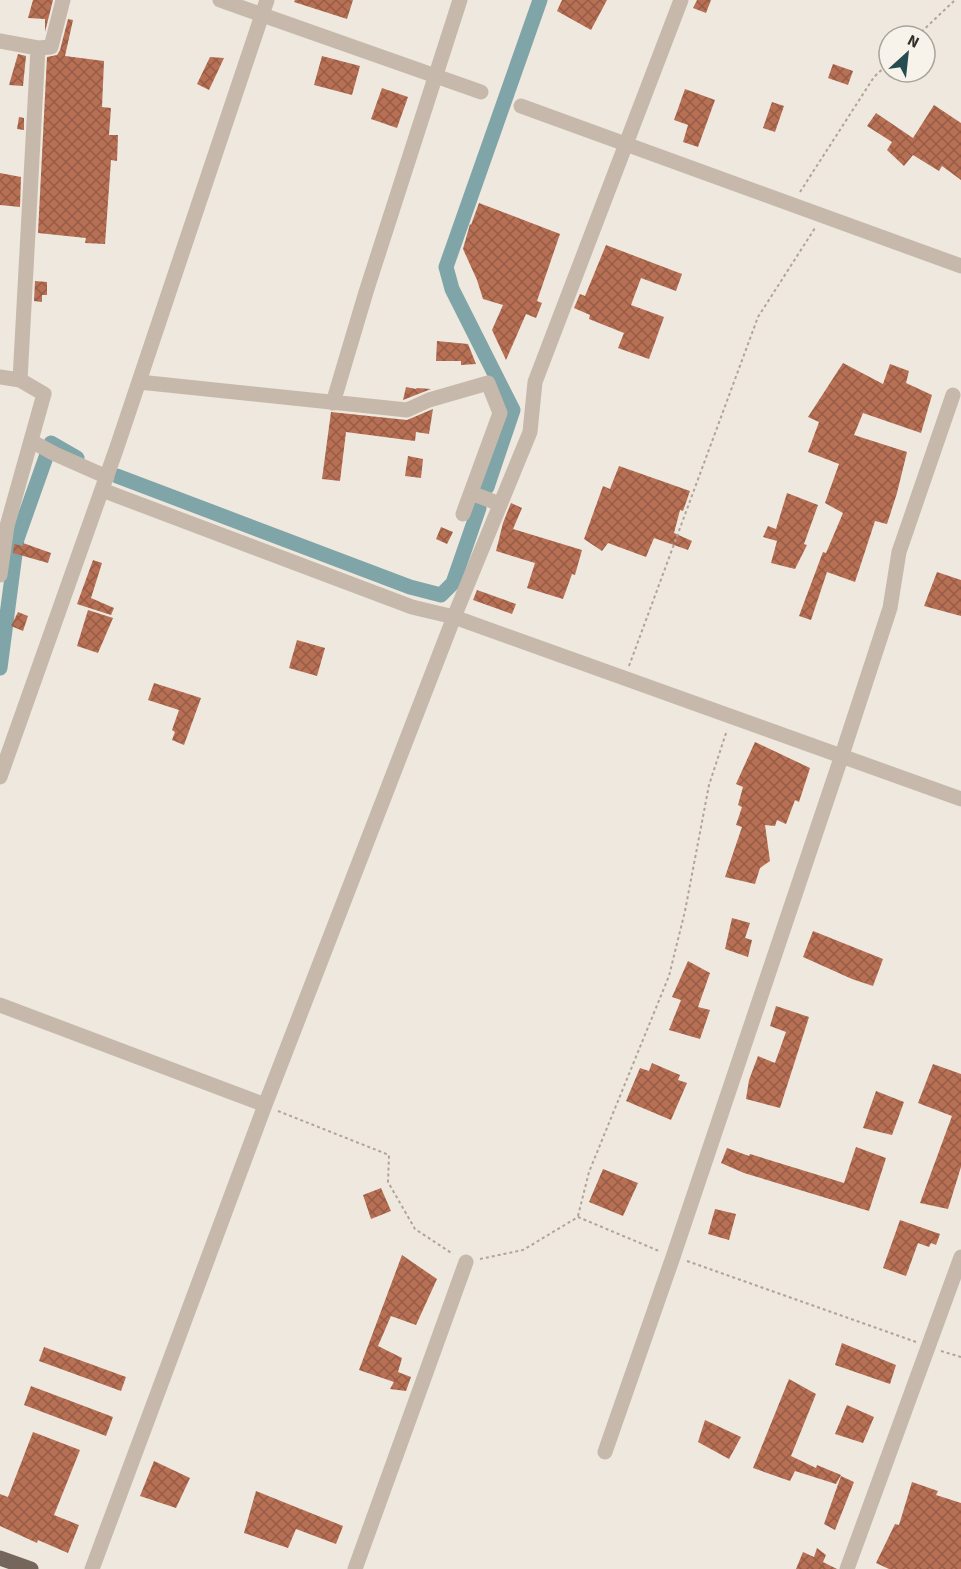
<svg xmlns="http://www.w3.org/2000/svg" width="961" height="1569" font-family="'Source Sans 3',sans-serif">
	<defs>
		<pattern id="building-cross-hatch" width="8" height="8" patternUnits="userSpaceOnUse" patternTransform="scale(1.5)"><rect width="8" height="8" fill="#b77054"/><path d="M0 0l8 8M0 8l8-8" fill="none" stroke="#965c46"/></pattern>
	</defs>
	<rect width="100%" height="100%" fill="#efe8de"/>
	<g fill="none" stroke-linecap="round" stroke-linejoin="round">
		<path stroke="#80a5a9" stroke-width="15" d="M117,476L410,587L441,595L453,583L479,508
			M487,487L513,410L452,289L446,267L540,0
			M0,668L17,539L51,443L77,458"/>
	</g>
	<path fill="url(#building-cross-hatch)" d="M33,0H53L45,32V19L28,18Z
		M295,0H353L347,19L294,2Z
		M562,0H607L591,30L557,11Z
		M697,0H711L706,13L693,8Z
		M68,19L73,20L65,56L104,61L102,107L111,108L109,135H118L117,161L111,160L105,244L85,243L86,238L38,233L47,57L57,55L60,50Z
		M18,54L26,56L23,86L9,85Z
		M322,56L360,66L352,95L314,85Z
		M210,57L224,58L209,90L197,84Z
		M833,64L853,71L848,85L828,78Z
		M382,88L408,97L397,128L371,119Z
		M685,89L715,100L698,147L683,142L688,125L674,120Z
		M772,102L784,106L775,132L763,128Z
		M934,105L961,123V180L942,166L939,171L913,155L904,166L887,150L892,142L867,126L876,113L913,138Z
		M19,117L24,118V130L17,129Z
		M0,173L21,177L20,207L0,205Z
		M479,203L560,234L537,301L542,303L536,318L526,314L506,360L492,330L503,305L483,299L477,280L463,249L470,224L471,225Z
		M606,245L682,274L676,291L641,278L631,305L664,317L649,359L618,348L624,333L589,319L590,315L574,308L580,294L585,296Z
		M35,281L47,282V295H42V302L34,301Z
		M437,341L468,344L476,364L461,365V361H436Z
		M843,363L883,384L890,364L909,371L906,383L932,395L921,433L863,413L854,435L907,452L897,493L887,524L875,521L855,582L827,572L811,620L799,616L823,552L826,553L843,513L825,503L839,464L808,452L819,422L808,417Z
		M406,387L416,389L417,388L431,389L403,400Z
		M433,409L429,434L416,432L415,441L346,432L340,481L322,479L331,412L407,420Z
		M408,456L423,459L421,478L405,476Z
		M619,466L690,491L683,511L680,510L674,533L692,541L688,550L654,538L646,557L608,543L602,551L584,539L603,486L610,489Z
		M787,493L818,505L804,544L807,545L795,569L771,563L777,541L763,537L768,526L776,529Z
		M511,503L522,508L513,529L582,550L575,575L572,574L563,599L527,588L535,563L496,551L503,523Z
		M441,527L453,532L447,544L436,539Z
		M23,543L51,553L48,563L13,553L14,544L23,546Z
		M93,560L102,563L91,598L114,608L111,615L77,604Z
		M937,572L961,580V616L924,606Z
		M477,590L516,604L512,614L473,600Z
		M88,610L113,618L98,653L77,646Z
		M18,612L28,616L23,631L11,626Z
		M297,640L325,648L317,676L289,668Z
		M154,683L201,698L184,745L172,740L175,732L172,730L179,710L148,700Z
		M755,742L810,768L799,802L795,800L786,824L777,820L775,826L765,825L770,861L760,868L755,884L725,877L742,827L736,825L742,807L738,805L743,787L736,784Z
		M732,918L750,923L745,938L752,940L748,957L725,949Z
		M813,931L883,959L873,986L852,979L803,957Z
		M688,961L710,973L698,1007L710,1010L700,1039L669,1030L681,1000L672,997Z
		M776,1006L809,1017L780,1108L746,1099L749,1080L758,1056L775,1063L786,1032L770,1026Z
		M652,1063L680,1075L678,1080L687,1083L671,1120L626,1101L640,1068L649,1071Z
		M933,1064L961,1074V1167L948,1209L920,1203L952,1116L918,1103Z
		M876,1091L904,1102L892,1135L863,1128Z
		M856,1147L886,1158L869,1211L744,1173L721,1163L727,1148L749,1156L750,1154L844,1183Z
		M603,1169L638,1183L623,1216L589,1202Z
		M381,1188L391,1211L371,1219L363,1195Z
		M715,1209L736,1214L729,1240L708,1234Z
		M900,1220L940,1234L936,1245L931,1243L929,1247L918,1243L906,1276L883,1268Z
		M402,1255L437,1279L416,1325L391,1316L378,1346L402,1358L398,1372L411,1377L406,1391L390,1389L394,1382L359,1370Z
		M842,1343L896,1365L890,1384L835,1365Z
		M44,1347L126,1377L121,1391L39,1361Z
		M789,1379L816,1394L791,1456L816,1468L817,1465L841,1475L836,1484L795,1471L790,1481L753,1468Z
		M31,1386L113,1417L106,1436L24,1405Z
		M847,1405L874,1417L863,1443L835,1434Z
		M705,1420L741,1437L729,1459L698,1442Z
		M33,1432L80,1450L54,1515L79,1525L68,1553L38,1540L37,1543L0,1526V1494L8,1497Z
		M154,1461L190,1478L176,1508L140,1496Z
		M841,1476L854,1482L835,1530L824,1524Z
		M912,1482L938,1491L936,1495L961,1503V1569H889L876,1563L895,1524L899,1525Z
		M256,1491L343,1526L336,1544L296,1529L288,1548L244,1533Z
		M817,1548L826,1555L823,1562L837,1569H796L803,1552L814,1557Z"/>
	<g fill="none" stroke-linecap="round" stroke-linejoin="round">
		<path stroke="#b2a396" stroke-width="2" stroke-dasharray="3 3" stroke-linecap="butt" d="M917,36L955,0
			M800,192L874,77L889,63
			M629,666L758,317L815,228
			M278,1111L389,1155L388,1182L415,1229L453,1254
			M578,1216L589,1172L669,976L685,911L709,785L727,730
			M480,1259L523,1250L578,1217L659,1251
			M687,1261L916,1342
			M941,1351L961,1357"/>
		<path stroke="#c6b9ab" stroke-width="15" d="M220,0L481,92
			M0,41L38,48L51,47L63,0
			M521,106L961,266
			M0,377L20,380L44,394L7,526L0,575
			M20,380L38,48
			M139,382L407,410L429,400L488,383L500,413L463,514
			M333,403L366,292L460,0
			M31,441L55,454L107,477
			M102,490L412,607L454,617L961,799
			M471,493L500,504
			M0,777L117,447L267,0
			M0,1005L265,1105
			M605,1452L673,1257L842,755L890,608L899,552L953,395
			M92,1569L265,1105L454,617L530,432L535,382L681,0
			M355,1569L466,1262
			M847,1569L961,1257"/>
		<path stroke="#75665c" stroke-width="15" d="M0,1558L31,1569"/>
	</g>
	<g transform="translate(907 54) rotate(27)"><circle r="28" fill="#f7f2ea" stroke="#a9a39d" stroke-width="1.5"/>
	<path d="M0-4.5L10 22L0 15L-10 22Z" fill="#244c51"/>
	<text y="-9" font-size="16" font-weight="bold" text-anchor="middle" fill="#352d29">N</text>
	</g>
</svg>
